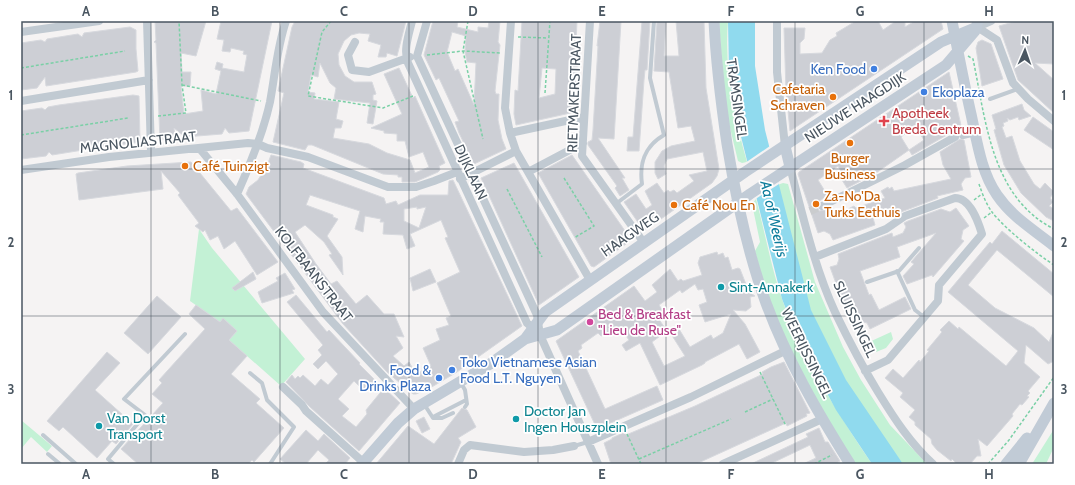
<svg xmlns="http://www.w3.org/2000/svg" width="1075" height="485" font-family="Cabin,sans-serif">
	<rect width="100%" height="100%" fill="#f5f3f3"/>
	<path fill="#c3f1d5" d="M719,21H728C724,68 734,116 747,162L742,163L738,161L725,107Z
		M783,183L788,184L815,282L843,347L861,380L890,425L927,464H903C867,417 833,366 811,311C796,272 788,225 777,185Z
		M756,199C765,232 771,267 782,299C802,358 837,412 872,464H854L801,374L769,304L755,251L760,242L752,204Z
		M199,229L212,248L305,359L281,386L229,340L237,331L223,318L220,322L190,301Z
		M891,332L893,339L886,348L876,352L870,349L867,343Z
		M21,420L52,446L47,452L31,437L21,449Z
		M1054,429V447L1046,464H1032Z"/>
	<path fill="#90daee" d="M728,21H755V66L765,130L811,310L846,380L903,464H872L836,410L814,369L797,337L782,299L733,105L729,71Z"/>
	<path fill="#f5f3f3" d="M770,146L779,184L754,200L745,163Z"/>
	<path fill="#cdcfd5" stroke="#d7d9de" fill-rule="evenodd" d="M155,21H206L196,56L181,53L182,72H191L190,86H181L184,114L203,111L201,90L216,94L221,71L215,69L217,62L223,64L222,68L244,72L247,55L243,54L244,51L231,48L230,52L222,51L224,40L217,39L221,21H272L249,131L229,133L225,128L222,134L185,137L174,128L175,138L160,140L156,43L154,42L156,40Z
		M295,21H406L397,56L387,53L386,57H378L381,45L368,41L370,34L359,33L351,35L344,41L338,54L339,65L345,76L354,82H372L376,94L373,95V100L377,101L373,124L367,123L370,103L334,99L336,88L330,83L320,63L318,77L311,75L308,92L315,93L314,99L339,102L336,119L343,121L341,128H335L333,138L369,144L387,153L410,160L415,173L429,167L423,152L409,157L405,141H397V134L384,133V131L371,128L402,114L384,74L399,68L413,98L415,96L445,163L439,166L440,170L438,172L415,182H402V177H398V175L383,174L312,145H308L305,150L273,142L284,93L278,91L292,27Z
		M433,21H458L457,27L478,32V27L488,28L489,21H500L498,42L500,45L495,91L496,94H499L498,120L502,139L506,149L474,164L459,133L455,122L459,121L439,78L436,80L424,55ZM452,32L466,36L465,52L467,62L476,63L474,105L458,69L455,71L447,52Z
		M522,21H577L575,64L578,66L576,91L575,95H572L575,112L516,125L514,114L515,90L518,91ZM542,68L556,69L555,94L539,98Z
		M600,21H621L614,139L598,138L625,178H622L629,190L620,196L615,188L617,186L588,145V142L592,140L593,130L598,46H597Z
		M642,21H650L647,70H645L644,80L639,151H627L628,137H633Z
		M657,21H666L664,56H679L676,21H704L706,88L719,169L717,176L712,183L644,231L624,202L636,194L646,209L652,205L645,191L657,183L664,193L668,190L670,192L674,190L677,193L694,181L689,175L707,171L703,152L667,159L664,166L666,174L658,179L655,173V162L662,151L671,146L695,141L691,126L678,128L669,72L654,71Z
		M856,21H878L883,30L896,21H905V27L915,21H941L943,29L790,131L786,91L784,28H805L804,39L800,43V54L822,53L830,40L837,36L836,33Z
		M1017,21H1054V64L1035,63L1054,80V113L1018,80L999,26Z
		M130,27L136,30V49L138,71L136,72L46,86L45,77L37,88L21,90V43L41,40L45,42L47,39L78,34L82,37L84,33Z
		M982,40L991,44L1003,79L982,86L976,48L978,42Z
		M949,72L962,130L958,133L952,132L912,155L909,150L876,173L847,188L842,180L845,178L838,166L818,180L828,196L819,201L817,206L819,211L826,210L828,217L843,210L844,211L854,206L856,208L885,198L881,191L888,187L889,189L892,187L894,191L951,179L943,165L940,152L960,139L964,140L971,177L965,178L961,184L963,190L937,196L938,198L901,212L899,209L887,213L886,209L876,212L873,218L875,225L833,240L830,234L824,231L818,233L798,174L799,172ZM915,126L924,140L909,150L901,137Z
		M133,95L139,96L140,142L89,149L85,146L83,150L52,155L49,152L46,156L21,159V111L42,108L45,110L48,107L59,105Z
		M1022,104L1024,110L1031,116L1019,120L1018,117L1010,120L1007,118L1008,121L1003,123L1004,126L1002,127L1006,138L1012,136L1020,161L1034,184L1040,189L1045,183L1054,192L1050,198L1053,202L1049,206L1054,209V221L1046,217L1021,193L1004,165L994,130L996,129L992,115Z
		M1033,117L1054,132V150L1024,130Z
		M271,155L301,162L304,164L303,168L384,198L386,204L396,201L398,205L420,195H448L449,181L453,180L522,326L457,372L430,388L416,394H413L387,372L343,324L246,194L249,187L258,180L267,166ZM310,195L360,211L355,229L363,232L365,216L381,219L380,222H384L383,234L403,235L407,249L415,246L410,234L441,220L448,237L445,238L460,272L437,283L451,316L446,318L449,325L436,329L440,340L423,348L431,366L416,374L409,362L404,366L393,356L403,348L396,336L404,337L394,314H384L367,295L356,304L337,281L331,284L316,264L295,232L305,225L324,242L332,254L329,255L343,275L342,257L327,236L338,219L333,217V215L306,205ZM417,207V209L426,207L419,228L404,221V209Z
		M572,155L630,238V241L594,267L591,266L538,173Z
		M191,162L231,211L237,208L278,262L257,275L235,241L224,249L218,236L210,240L205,230L203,232L195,226L199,223L178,195L180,193L161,171L163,189L79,200L76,174L78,173L127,166Z
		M514,163L579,277L539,305L481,178Z
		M956,208L969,226L963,230L961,239L964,241L933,277L932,275L907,284L903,276L914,264L911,262L936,233L897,247L900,257L860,271L869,295L871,294L879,310L905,297L911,309L870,329L867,323L860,321L854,324L841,297L830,267L837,265L839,259L838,254L892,233L893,237L903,233L906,227L904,223L908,221L941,209L950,212Z
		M1002,231L1054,274V297L997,250L968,285L995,308L1034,328L1049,342L1054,330V361L1048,364L1026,345L1024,363L1040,377L1028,391L1030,393L1027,396L1029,397L1022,405L1020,404L1012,414L1013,416L987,446L978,439L981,456H977L970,464H957L952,459L951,461L937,450L932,444L931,439L915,425V422L909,417L915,410L900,397L903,393L885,378L893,369L903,378L919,360L920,362L929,351L927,350L942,332L940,330L949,321L958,329L959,327L1006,366L1018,351L948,292L990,242L992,244Z
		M717,252L718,255L723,253L725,258L728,257L732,270L738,268L740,269L749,292L755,296L750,297L751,307L746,311L733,310L745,324L760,352L747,359L739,344L705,362V363L702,365L660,385L640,343L626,351L622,345L629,340L621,329L612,335L610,332L601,336L598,333L581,345L582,348L578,351L605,409L657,386L663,400L597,429L556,341L634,286L645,301L657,292L652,285L670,269L678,281L681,279L683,281L702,275L698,263L700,257ZM695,284L698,290L703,289L707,302L699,305L705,322L731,314L723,333L713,339L711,335L690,347L679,329L671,334L685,356L664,366L652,342L667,331L658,318L665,314L659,305L680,290L682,293Z
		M430,269L436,282L413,291L410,278Z
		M253,272L256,279L235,291L232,288Z
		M285,273L295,289L292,290L294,293L262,303L258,292L278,281L276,278Z
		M296,295L327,332L329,330L360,363L359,364L376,381L365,392L354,381L338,399L349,409L342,416L356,427L367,414L366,410L384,388L400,403L359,451L310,407L286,382L292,375L295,379L298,376L300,378L303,375L315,386L321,379L328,385L338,374L326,361L318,369L313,364L322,355L318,350L323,345L287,302Z
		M157,296L181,317L148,354L124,333Z
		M196,305L220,322L223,318L237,331L229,340L247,356L231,374L260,399L256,403L284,428L254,462L252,460L248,464H138L121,449L163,403L152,394L162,383L159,380L205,329L189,314Z
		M107,352L120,363L95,390L133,424L116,444L112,441L97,458L63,427L59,431L47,421Z
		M784,362L810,413L806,414L807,416L787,426L786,423L696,464H611L604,443L612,439V438L625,432L626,435L695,406L763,374L762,372L771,367Z
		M462,408L467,410L476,427L458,438L461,442L451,464H376L408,426L434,444Z
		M424,417L430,429L422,433L416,421Z
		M819,428L825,442H828L840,461L835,464H803L816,458L810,445L770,464H751L808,437L806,434Z
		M306,430L318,441L324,434L350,458L345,464H325L329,460L318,450L306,464H286L280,459Z"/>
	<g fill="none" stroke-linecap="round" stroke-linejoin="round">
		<path stroke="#caccce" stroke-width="8" stroke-dasharray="8 4" stroke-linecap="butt" d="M810,211L822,206"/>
		<path stroke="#7ad0a6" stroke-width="1.5" stroke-dasharray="3 2" stroke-linecap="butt" d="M331,21L322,32L308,96L383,108L413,96
			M468,21L463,51L483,139
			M518,37L548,38
			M427,55L463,51L501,53
			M968,56L973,59C986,121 991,197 1054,229
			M21,68L125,51
			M182,85L261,101
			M545,93L550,21
			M158,116L186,113L182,85L179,21
			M21,135L128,118
			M564,178L594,226L574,238
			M979,184C982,193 986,204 992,212C1004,228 1037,254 1054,265
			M507,189L542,257
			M974,200L982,194
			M984,218L992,212
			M760,372L786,426
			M745,412L773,399
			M627,434L641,464
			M639,459L731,419
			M814,464L832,455
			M988,464L1009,440L1054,377"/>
		<path stroke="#c1cad2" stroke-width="4" d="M990,99L1018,89
			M617,203L642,184C639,162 645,146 664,135L650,78L654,21
			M897,271L915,310L924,317
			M867,282L899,271L919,248
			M250,373L262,383L267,400L294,427L270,464
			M461,383L465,390L467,404L465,407
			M424,404L433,418H442L453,413
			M433,417L466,400
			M43,435L76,464
			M574,446L588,442
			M48,454L60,464
			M114,464L108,459L145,415L124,399L185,334"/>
		<path stroke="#c1cad2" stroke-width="8" d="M147,21L151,152
			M412,21C409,34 403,50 408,63L527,323L536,331
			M427,21L417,56L537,315L540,335L598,464
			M511,21L505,108L510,133L516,151L590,280
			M590,21L582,156L644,243
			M777,21V72L785,146
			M977,27L997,40L1013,83L1028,99L1054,121
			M977,27L991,21
			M21,32L99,21
			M355,42L348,55L352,70L369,72L410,57
			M21,101L149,80
			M510,133L584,117
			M963,135L975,132
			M200,149L237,194L323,312L414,409
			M790,167C803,216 814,266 835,312C848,339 862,366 878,392C894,418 910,443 933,464
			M21,170L109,157L248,143L258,144L267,148L308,157L388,187H416L434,181L457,172
			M528,172L583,143
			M460,179L516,151
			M237,194C250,165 263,134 270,102C275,75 277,47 286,21
			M822,206L905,165L955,137
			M815,257L886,229L905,216L955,198C970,198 978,221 982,234L939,285L938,301L888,360L865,371
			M283,387L302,405L306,411L363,462
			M588,442L691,397L787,350
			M458,464L464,450L470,445L524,452L553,450L574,446
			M723,464L822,419"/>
		<path stroke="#c1cbd6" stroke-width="11" d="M714,21C716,63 721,103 727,144C736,199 747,251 766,303C787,360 818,413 850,464
			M952,21C958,52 964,83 971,114C977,141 981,172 997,195C1012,217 1034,230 1054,246
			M785,146L790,167
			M525,339L545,312L745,172L941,42L977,27
			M362,464L398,423L414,409L490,364L525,339L557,330L750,194L946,65L975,31L978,21
			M1006,464L1027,438
			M1019,464L1054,403"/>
	</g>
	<path fill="none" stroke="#4a5661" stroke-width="1" stroke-opacity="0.55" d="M151,21V464M280,21V464M409,21V464M538,21V464M666,21V464M795,21V464M924,21V464M21,169H1054M21,316H1054"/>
	<g fill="#3f7fe0" stroke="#fff" stroke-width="1.5">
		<circle cx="874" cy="69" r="4"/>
		<circle cx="924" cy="92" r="4"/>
		<circle cx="452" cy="370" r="4"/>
		<circle cx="439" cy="378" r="4"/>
	</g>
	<g fill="#e8710a" stroke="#fff" stroke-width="1.5">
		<circle cx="833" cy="97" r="4"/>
		<circle cx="850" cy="143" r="4"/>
		<circle cx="185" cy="166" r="4"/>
		<circle cx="816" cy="204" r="4"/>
		<circle cx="674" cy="205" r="4"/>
	</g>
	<path fill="#e0444e" stroke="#fff" stroke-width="1.5" d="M882 115h4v4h4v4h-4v4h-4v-4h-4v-4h4z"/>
	<g fill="#0f9aa8" stroke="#fff" stroke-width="1.5">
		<circle cx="721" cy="287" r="4"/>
		<circle cx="516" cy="419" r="4"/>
		<circle cx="99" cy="426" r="4"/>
	</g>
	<circle fill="#d1479c" stroke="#fff" stroke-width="1.5" cx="590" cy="322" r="4"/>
	<g text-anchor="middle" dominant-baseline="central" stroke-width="3.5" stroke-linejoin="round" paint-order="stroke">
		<g font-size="14" fill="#366cbe" stroke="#fff" text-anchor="end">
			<text x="866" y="69">Ken Food</text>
			<text x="932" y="92" text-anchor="start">Ekoplaza</text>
			<text x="460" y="362" text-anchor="start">Toko Vietnamese Asian<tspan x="460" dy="16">Food L.T. Nguyen</tspan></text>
			<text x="431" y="370">Food &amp;<tspan x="431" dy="16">Drinks Plaza</tspan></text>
		</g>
		<g font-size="14" fill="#c56008" stroke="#fff" text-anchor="start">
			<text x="825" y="89" text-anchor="end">Cafetaria<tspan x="825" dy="16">Schraven</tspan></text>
			<text x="850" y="158" text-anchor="middle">Burger<tspan x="850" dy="16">Business</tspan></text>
			<text x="193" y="166">Café Tuinzigt</text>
			<text x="824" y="196">Za-No'Da<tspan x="824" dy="16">Turks Eethuis</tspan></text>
			<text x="682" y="205">Café Nou En</text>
		</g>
		<g font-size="14" fill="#4a5661" stroke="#fff">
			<text transform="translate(574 93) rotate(-88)">RIETMAKERSTRAAT</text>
			<text transform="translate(737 99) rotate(82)">TRAMSINGEL</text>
			<text transform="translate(855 107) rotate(-33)">NIEUWE HAAGDIJK</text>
			<text transform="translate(138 142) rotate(-6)">MAGNOLIASTRAAT</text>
			<text transform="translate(471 172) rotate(65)">DIJKLAAN</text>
			<text transform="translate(630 234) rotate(-35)">HAAGWEG</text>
			<text transform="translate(314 274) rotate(52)">KOLFBAANSTRAAT</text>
			<text transform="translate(855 319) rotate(65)">SLUISSINGEL</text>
			<text transform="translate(807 353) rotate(64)">WEERIJSSINGEL</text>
		</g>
		<g font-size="14" fill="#be3a42" stroke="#fff" text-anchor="start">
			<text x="892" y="113">Apotheek<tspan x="892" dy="16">Breda Centrum</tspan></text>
		</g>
		<g font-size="14" fill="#0d838f" stroke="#fff" text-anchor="start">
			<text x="729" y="287">Sint-Annakerk</text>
			<text x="524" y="411">Doctor Jan<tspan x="524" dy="16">Ingen Houszplein</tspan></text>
			<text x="107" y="418">Van Dorst<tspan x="107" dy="16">Transport</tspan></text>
		</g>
		<g font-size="14" fill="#b23c85" stroke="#fff" text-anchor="start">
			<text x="598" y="314">Bed &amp; Breakfast<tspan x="598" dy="16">"Lieu de Ruse"</tspan></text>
		</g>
		<g font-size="15" font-style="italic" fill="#0c7c9b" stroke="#fff">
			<text transform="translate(774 219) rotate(77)">Aa of Weerijs</text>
		</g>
	</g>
	<rect width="1075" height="485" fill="none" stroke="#ffffff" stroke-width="44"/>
	<g transform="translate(1025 50) rotate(2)" stroke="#ffffff" stroke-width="3" paint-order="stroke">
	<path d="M0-3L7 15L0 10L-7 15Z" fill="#4a5661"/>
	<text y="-6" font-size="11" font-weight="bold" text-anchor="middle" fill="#4a5661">N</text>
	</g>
	<rect x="22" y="22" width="1031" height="441" fill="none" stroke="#4a5661" stroke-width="1.5"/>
	<g font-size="13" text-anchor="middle" font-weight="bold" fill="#4a5661">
		<text x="86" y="16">A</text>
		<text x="215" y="16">B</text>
		<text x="344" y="16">C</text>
		<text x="473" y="16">D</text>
		<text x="602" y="16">E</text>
		<text x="731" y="16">F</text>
		<text x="860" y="16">G</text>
		<text x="989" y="16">H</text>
		<text x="11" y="100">1</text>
		<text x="1064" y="100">1</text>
		<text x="11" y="247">2</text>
		<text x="1064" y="247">2</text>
		<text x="11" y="394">3</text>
		<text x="1064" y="394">3</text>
		<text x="86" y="479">A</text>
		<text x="215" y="479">B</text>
		<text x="344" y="479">C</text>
		<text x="473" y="479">D</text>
		<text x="602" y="479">E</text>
		<text x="731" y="479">F</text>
		<text x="860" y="479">G</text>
		<text x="989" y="479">H</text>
	</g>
</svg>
